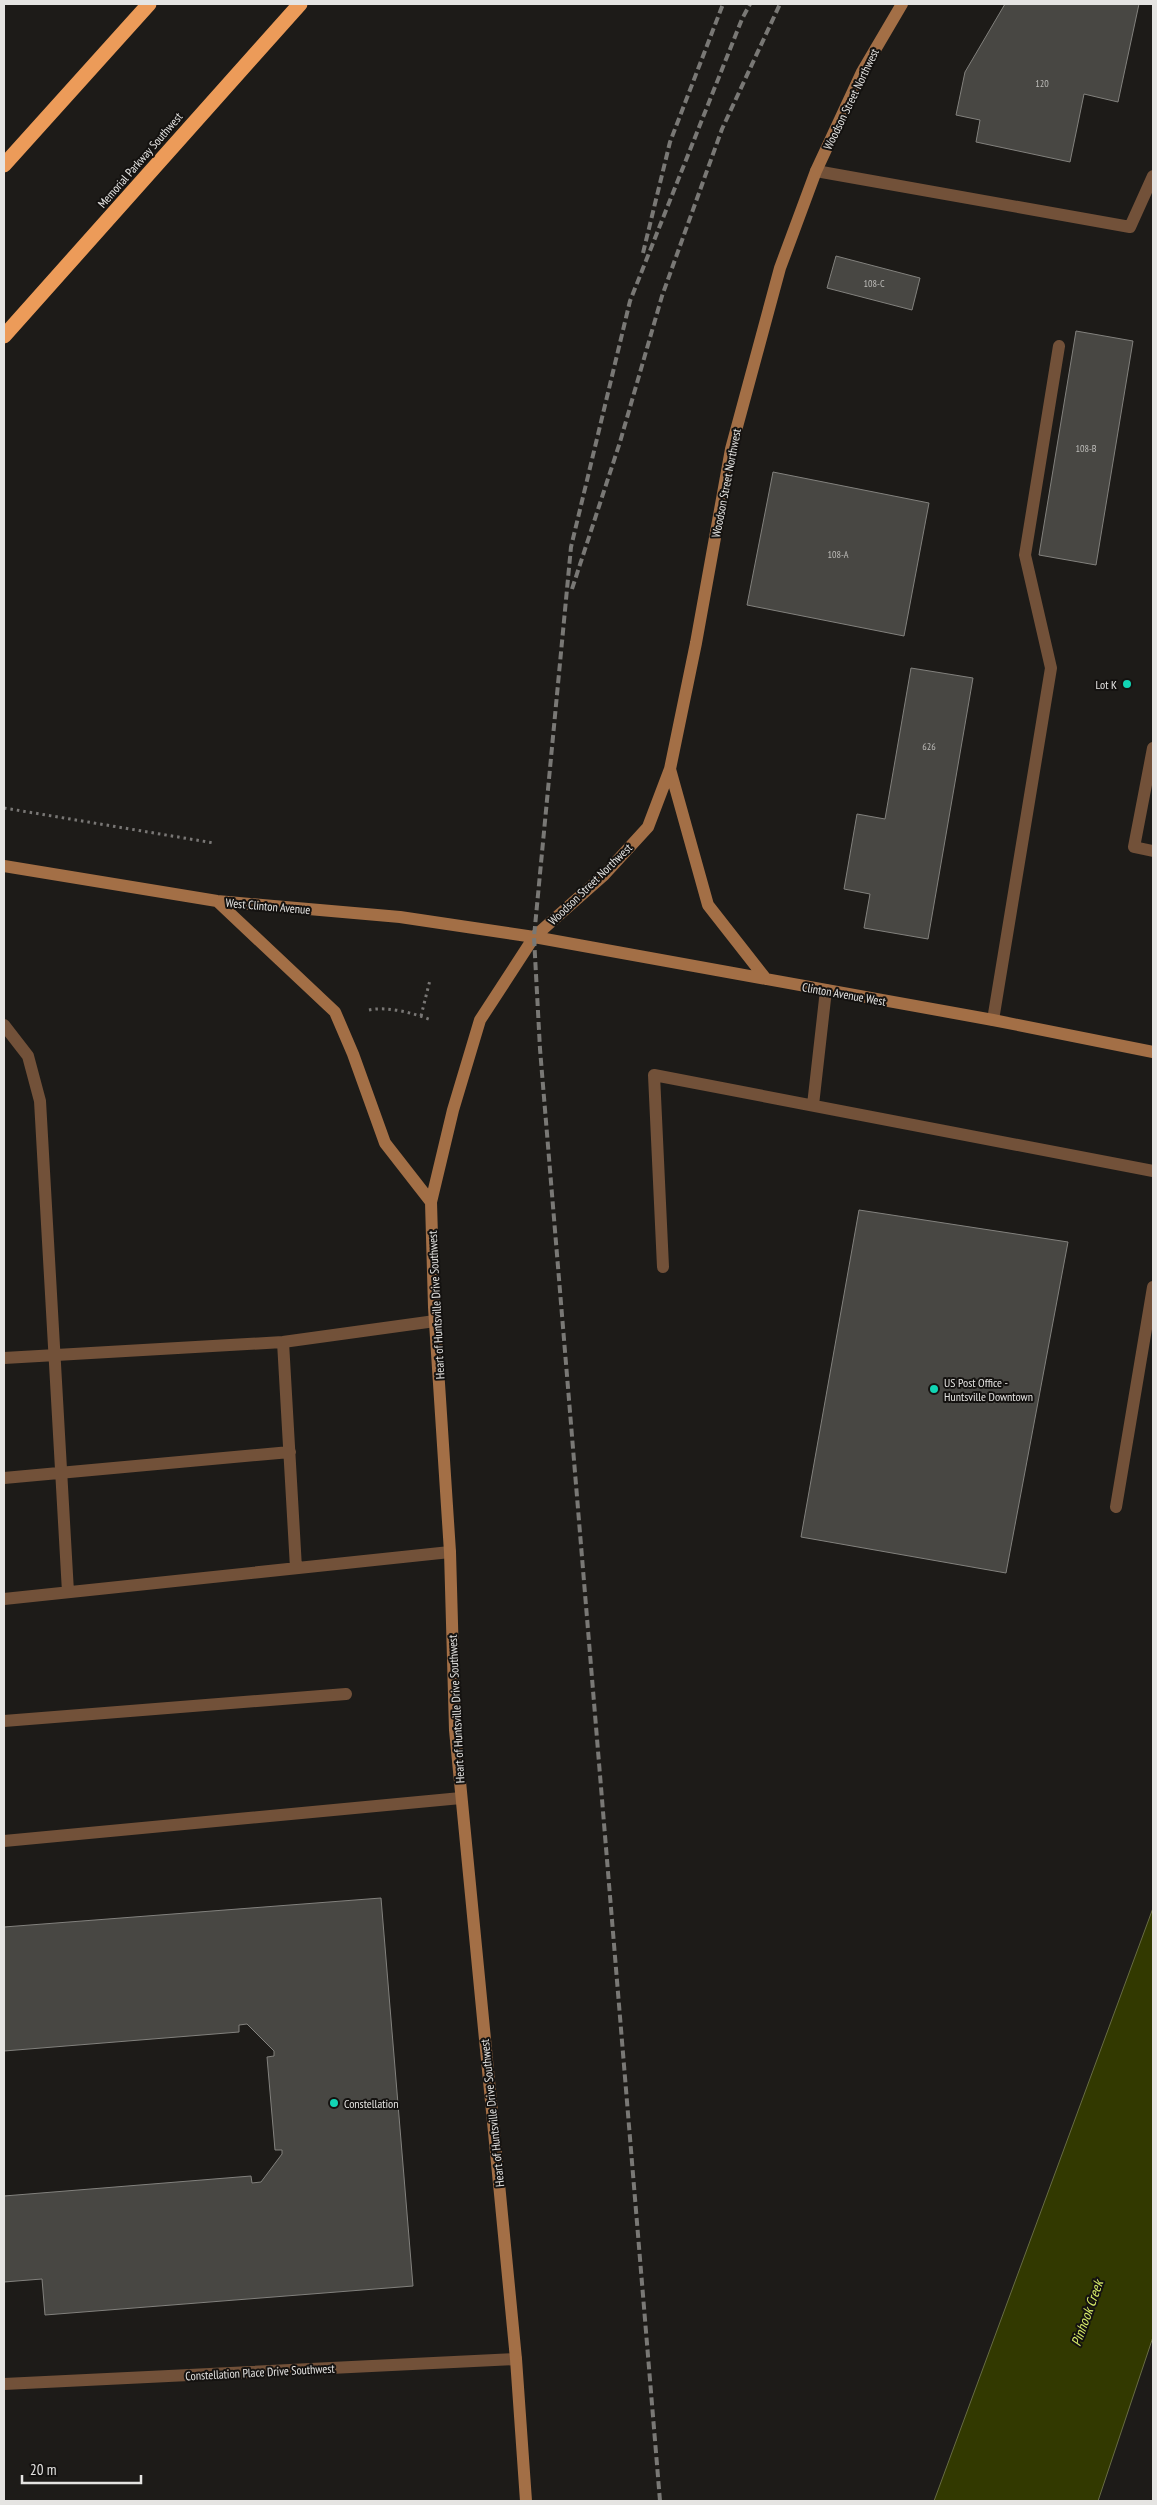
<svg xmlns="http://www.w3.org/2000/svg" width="1157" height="2505" font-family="'PT Sans Narrow',sans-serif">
	<rect width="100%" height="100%" fill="#1d1b18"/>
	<path fill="#323900" stroke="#686c44" d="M1153,1908V2337L1098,2501H934Z"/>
	<path fill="#484743" stroke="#82817d" d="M1005,4H1139L1118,102L1084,94L1070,162L976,142L980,120L956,115L965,72Z
		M836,256L920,278L912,310L827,288Z
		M1076,331L1133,341L1096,565L1039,555Z
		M773,472L929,503L904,636L747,605Z
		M911,668L973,678L928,939L864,928L870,894L844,889L857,814L885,819Z
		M859,1210L1068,1242L1006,1573L801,1537Z
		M381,1898L413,2286L45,2315L42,2279L4,2282V2196L251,2176L252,2183L261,2182L282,2154V2150H275L267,2057L274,2056V2051L247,2024L239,2025V2032L4,2051V1927Z"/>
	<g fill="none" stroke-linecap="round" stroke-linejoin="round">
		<path stroke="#797775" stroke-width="3" stroke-dasharray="2.5 4" stroke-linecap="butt" d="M4,808L214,843
			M369,1010C387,1006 414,1013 431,1020
			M421,1016L430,980"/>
		<path stroke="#725139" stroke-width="12" d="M816,171L1130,227L1153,176
			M1153,748L1134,847L1153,851
			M993,1020L1051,668L1025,555L1059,346
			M4,1025L28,1056L40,1101L68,1592
			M813,1105L826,990
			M663,1267L654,1075L1153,1171
			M283,1342L296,1568
			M4,1358L283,1342L435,1321
			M4,1478L290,1452
			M1116,1507L1153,1287
			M4,1599L450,1552
			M4,1721L346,1694
			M4,1841L461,1798"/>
		<path stroke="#725139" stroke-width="12" d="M4,2384L516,2359"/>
		<path stroke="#a36f46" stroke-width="12" d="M670,769L708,905L766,979
			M4,866L217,901L400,917L534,937L993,1020L1153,1052
			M217,901L335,1012L353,1054L385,1143L431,1202
			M526,2501L516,2359L455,1730L450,1552L434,1307L431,1202L453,1110L480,1020L534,937L604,875L648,827L670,769L696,643L731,449L780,268L816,171L862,72L902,4"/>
		<path stroke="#ec9b59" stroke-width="15" d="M4,165L149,4
			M4,336L300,4"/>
		<path stroke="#797875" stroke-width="4" stroke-dasharray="8 4" stroke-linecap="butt" d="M643,253L670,142L723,4
			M572,589L620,442L662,296L722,129L780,4
			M660,2501L540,1049L534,937L571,547L630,301L742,19L750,4"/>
	</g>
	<g fill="#11d5b4" stroke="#141210" stroke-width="2">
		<circle cx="1127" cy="684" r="5"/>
		<circle cx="934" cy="1389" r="5"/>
		<circle cx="334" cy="2103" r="5"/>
	</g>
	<g text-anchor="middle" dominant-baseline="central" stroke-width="4" stroke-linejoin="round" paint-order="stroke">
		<g font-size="10" fill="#bebdba">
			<text x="1042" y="83">120</text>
			<text x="874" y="283">108-C</text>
			<text x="1086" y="448">108-B</text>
			<text x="838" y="554">108-A</text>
			<text x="929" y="746">626</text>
		</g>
		<g font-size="12" fill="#e5e4e2" stroke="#141210">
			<text transform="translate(851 99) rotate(-64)">Woodson Street Northwest</text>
			<text transform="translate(140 160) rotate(-49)">Memorial Parkway Southwest</text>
			<text transform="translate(726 483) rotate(-79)">Woodson Street Northwest</text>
			<text transform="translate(590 884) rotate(-44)">Woodson Street Northwest</text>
			<text transform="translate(268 906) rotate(5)">West Clinton Avenue</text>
			<text transform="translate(844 994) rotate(10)">Clinton Avenue West</text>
			<text transform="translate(436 1305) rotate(-93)">Heart of Huntsville Drive Southwest</text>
			<text transform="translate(456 1709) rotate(-93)">Heart of Huntsville Drive Southwest</text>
			<text transform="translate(492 2113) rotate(-96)">Heart of Huntsville Drive Southwest</text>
			<text transform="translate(260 2372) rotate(-3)">Constellation Place Drive Southwest</text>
		</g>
		<g font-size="12" fill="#e5e4e2" stroke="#141210" text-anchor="start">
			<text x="1117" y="684" text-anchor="end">Lot K</text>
			<text x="944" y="1382">US Post Office -<tspan x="944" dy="14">Huntsville Downtown</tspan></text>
			<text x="344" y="2103">Constellation</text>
		</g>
		<g font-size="14" font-style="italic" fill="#d8ec69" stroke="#141210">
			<text transform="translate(1087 2313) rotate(-70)">Pinhook Creek</text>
		</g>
	</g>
	<rect width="1157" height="2505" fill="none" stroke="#e5e4e2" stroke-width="10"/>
	<path d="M22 2475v8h119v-8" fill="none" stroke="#e5e4e2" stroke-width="2.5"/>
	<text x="30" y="2475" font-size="15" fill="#e5e4e2" stroke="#141210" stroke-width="4" paint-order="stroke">20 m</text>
</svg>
